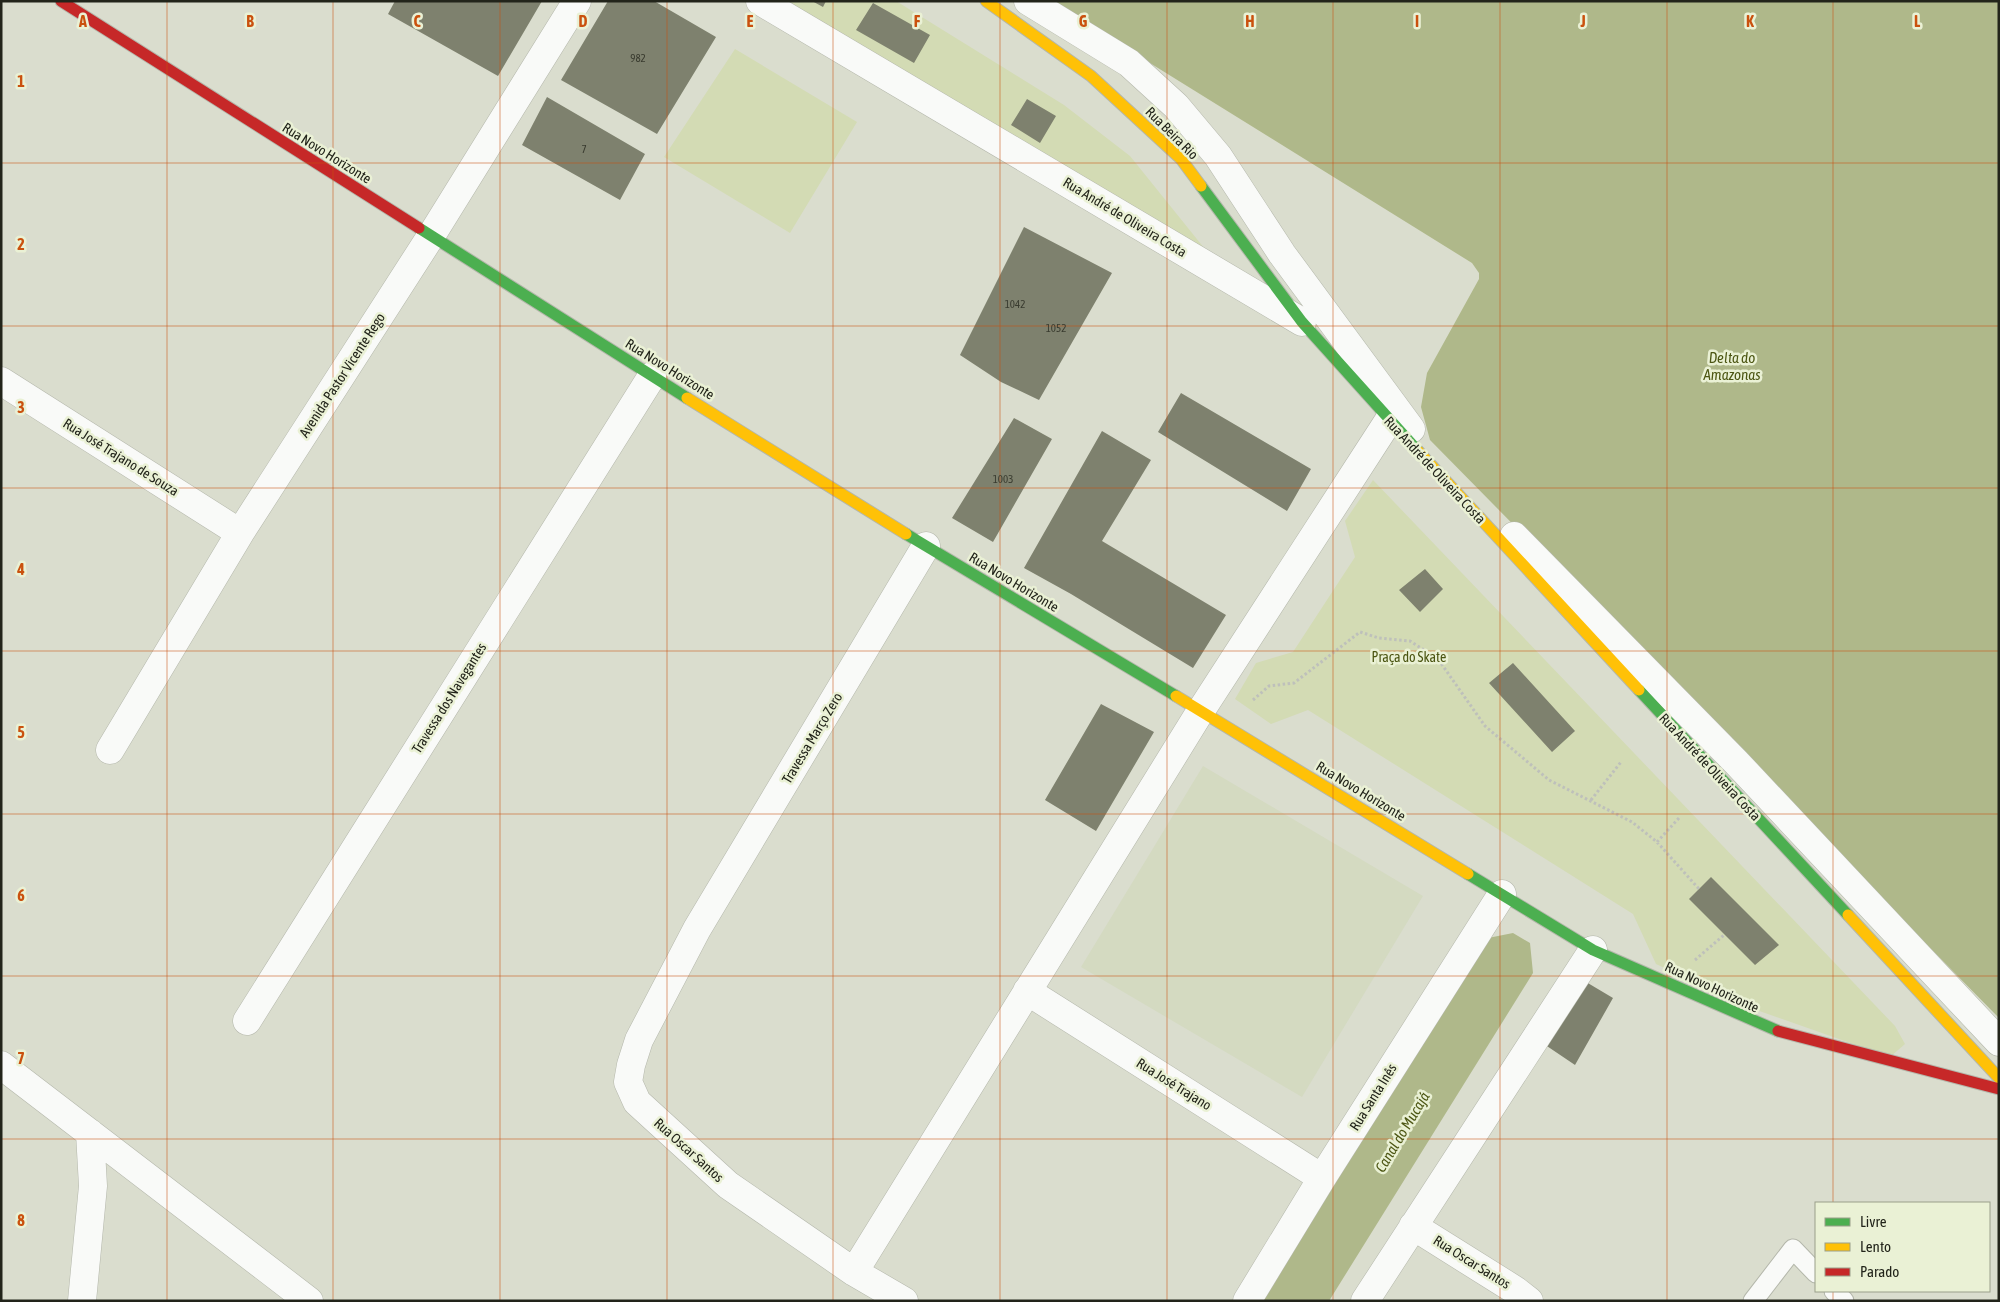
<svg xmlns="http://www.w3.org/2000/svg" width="2000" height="1302" font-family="'Asap Condensed',sans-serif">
	<rect width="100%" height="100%" fill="#daddce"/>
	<path fill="#d4dac1" d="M1203,766L1423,896L1302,1097L1081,967Z"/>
	<path fill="#d3dbb4" d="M788,1H896L1064,105L1130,156L1217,264Z
		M735,49L857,122L790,233L664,157Z
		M1373,480L1895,1026L1905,1044L1890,1057L1748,1007L1656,964L1633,914L1308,710L1271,724L1235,699L1256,663L1293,652L1355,557L1345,521Z"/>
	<path fill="#afb88a" d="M1050,1H1999V1018L1430,440L1421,407L1427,373L1479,279V273L1472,263Z
		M1513,933L1530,943L1533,973L1329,1301H1262L1488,938Z"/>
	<path fill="#7e816e" d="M395,1H542L498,76L388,14Z
		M608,1H654L716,37L657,134L561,80Z
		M812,1H826L823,7Z
		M873,3L930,35L914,63L856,30Z
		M547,97L645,154L620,200L522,145Z
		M1027,99L1056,116L1040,143L1011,125Z
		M1024,227L1112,273L1039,400L1001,382L960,355Z
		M1181,393L1311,469L1287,511L1158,432Z
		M1014,418L1052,439L993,542L952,518Z
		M1102,431L1151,460L1102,541L1226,615L1193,668L1071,594L1024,568Z
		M1425,569L1443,589L1420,612L1399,590Z
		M1513,663L1575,731L1552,752L1489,683Z
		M1101,704L1154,732L1096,831L1045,800Z
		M1711,877L1779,945L1755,965L1689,899Z
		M1576,976L1613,998L1575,1065L1535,1038Z"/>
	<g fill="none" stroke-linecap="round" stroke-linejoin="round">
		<defs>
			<path id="lane" d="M1834,1291L1844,1301
				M1753,1301L1793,1249L1816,1273"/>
			<path id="street" d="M760,1L1302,322
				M1028,1L1129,63L1176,106L1218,156L1282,254L1411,429
				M1,381L240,533
				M1514,536L1736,762L1999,1042
				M110,750L240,533L431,236L577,1
				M1027,991L1322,1178
				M247,1021L652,376
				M1,1065L309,1301
				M1413,1226L1515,1290L1529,1301
				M854,1272L1200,712L1389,420
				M82,1301L93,1186L90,1133
				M904,1301L854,1272L728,1185L637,1102L628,1082L631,1065L639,1040L697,929L926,546
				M1247,1301L1322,1178L1502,894
				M1365,1301L1593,950"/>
			<path id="fast" d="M1201,186L1302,322L1418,451
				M419,228L687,398
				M906,534L1176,696
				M1639,690L1848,915
				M1468,874L1593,950L1778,1031"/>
			<path id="slow" d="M986,1L1091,76L1181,159L1201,186
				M687,398L906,534
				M1418,451L1639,690
				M1176,696L1468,874
				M1848,915L1999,1078"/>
			<path id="jam" d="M61,1L419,228
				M1778,1031L1999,1089"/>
		</defs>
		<use href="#lane" stroke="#b4b7ab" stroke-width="21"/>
		<use href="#street" stroke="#b4b7ab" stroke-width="29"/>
		<use href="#fast" stroke="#b4b7ab" stroke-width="13"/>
		<use href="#slow" stroke="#b4b7ab" stroke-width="13"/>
		<use href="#jam" stroke="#b4b7ab" stroke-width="13"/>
		<path stroke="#bec0bb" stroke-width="3" stroke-dasharray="2.5 2.5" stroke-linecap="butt" d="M1253,700L1269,686L1294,683L1360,632L1379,638L1410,641L1438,659L1485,726L1549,780L1632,822L1657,842L1699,889
			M1591,800L1621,762
			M1657,842L1679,818
			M1695,960L1724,935"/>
		<use href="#lane" stroke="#f9faf8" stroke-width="19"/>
		<use href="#street" stroke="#f9faf8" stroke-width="28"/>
		<use href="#fast" stroke="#4caf50" stroke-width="11"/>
		<use href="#slow" stroke="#ffc107" stroke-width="11"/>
		<use href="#jam" stroke="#c62828" stroke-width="11"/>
	</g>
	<path fill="none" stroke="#ca510e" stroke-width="1" stroke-opacity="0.55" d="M167,1V1301M333,1V1301M500,1V1301M667,1V1301M833,1V1301M1000,1V1301M1167,1V1301M1333,1V1301M1500,1V1301M1667,1V1301M1833,1V1203M1,163H1999M1,326H1999M1,488H1999M1,651H1999M1,814H1999M1,976H1999M1,1139H1999M1833,1291V1301"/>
	<g text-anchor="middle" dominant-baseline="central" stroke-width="5" stroke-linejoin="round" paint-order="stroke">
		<g font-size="11" fill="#393b2f">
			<text x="638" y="58">982</text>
			<text x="584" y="149">7</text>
			<text x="1015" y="304">1042</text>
			<text x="1056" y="328">1052</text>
			<text x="1003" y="479">1003</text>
		</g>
		<g font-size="14" fill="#22241a" stroke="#eaf1d5">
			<text transform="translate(1172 133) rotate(45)">Rua Beira Rio</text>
			<text transform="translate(327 153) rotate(32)">Rua Novo Horizonte</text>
			<text transform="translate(1125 217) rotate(31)">Rua André de Oliveira Costa</text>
			<text transform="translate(670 369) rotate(32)">Rua Novo Horizonte</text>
			<text transform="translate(342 375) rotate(-57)">Avenida Pastor Vicente Rego</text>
			<text transform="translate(121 457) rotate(32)">Rua José Trajano de Souza</text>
			<text transform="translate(1435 470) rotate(47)">Rua André de Oliveira Costa</text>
			<text transform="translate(1014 582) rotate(31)">Rua Novo Horizonte</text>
			<text transform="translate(449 698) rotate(-58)">Travessa dos Navegantes</text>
			<text transform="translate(812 738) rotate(-59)">Travessa Março Zero</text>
			<text transform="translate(1710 767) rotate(47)">Rua André de Oliveira Costa</text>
			<text transform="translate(1361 791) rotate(31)">Rua Novo Horizonte</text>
			<text transform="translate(1712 987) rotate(25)">Rua Novo Horizonte</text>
			<text transform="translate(1174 1084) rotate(32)">Rua José Trajano</text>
			<text transform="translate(1373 1097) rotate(-58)">Rua Santa Inês</text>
			<text transform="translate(689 1150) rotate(42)">Rua Oscar Santos</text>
			<text transform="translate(1472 1262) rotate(32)">Rua Oscar Santos</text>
		</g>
		<g font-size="14" fill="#4b5512" stroke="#eaf1d5">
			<text x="1409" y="657">Praça do Skate</text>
		</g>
		<g font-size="15" font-style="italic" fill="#4c5613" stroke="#eaf1d5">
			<text x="1732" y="357">Delta do<tspan x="1732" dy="17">Amazonas</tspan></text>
			<text transform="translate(1402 1132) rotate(-59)">Canal do Mucajá</text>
		</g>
	</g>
	<g font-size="16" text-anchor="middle" font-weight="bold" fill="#ca510e" stroke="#eaf1d5" stroke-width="5" stroke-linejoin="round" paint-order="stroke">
		<text x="83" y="27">A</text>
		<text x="250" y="27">B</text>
		<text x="417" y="27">C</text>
		<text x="583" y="27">D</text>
		<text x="750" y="27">E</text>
		<text x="917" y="27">F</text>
		<text x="1083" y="27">G</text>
		<text x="1250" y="27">H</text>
		<text x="1417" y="27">I</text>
		<text x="1583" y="27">J</text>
		<text x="1750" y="27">K</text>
		<text x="1917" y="27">L</text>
		<text x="21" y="87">1</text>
		<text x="21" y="250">2</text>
		<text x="21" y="413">3</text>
		<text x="21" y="575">4</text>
		<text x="21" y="738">5</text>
		<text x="21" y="901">6</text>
		<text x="21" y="1064">7</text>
		<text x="21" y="1226">8</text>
	</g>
	<rect width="2000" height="1302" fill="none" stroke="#22241a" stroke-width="5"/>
	<rect x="1815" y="1202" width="175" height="90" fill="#eaf1d5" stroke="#9a9f8a"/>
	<rect x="1825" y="1218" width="25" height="8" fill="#4caf50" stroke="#9a9f8a"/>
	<text x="1860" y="1227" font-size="15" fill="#22241a">Livre</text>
	<rect x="1825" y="1243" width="25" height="8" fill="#ffc107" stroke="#9a9f8a"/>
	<text x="1860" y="1252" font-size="15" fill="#22241a">Lento</text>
	<rect x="1825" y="1268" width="25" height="8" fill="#c62828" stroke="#9a9f8a"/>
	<text x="1860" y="1277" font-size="15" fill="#22241a">Parado</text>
</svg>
